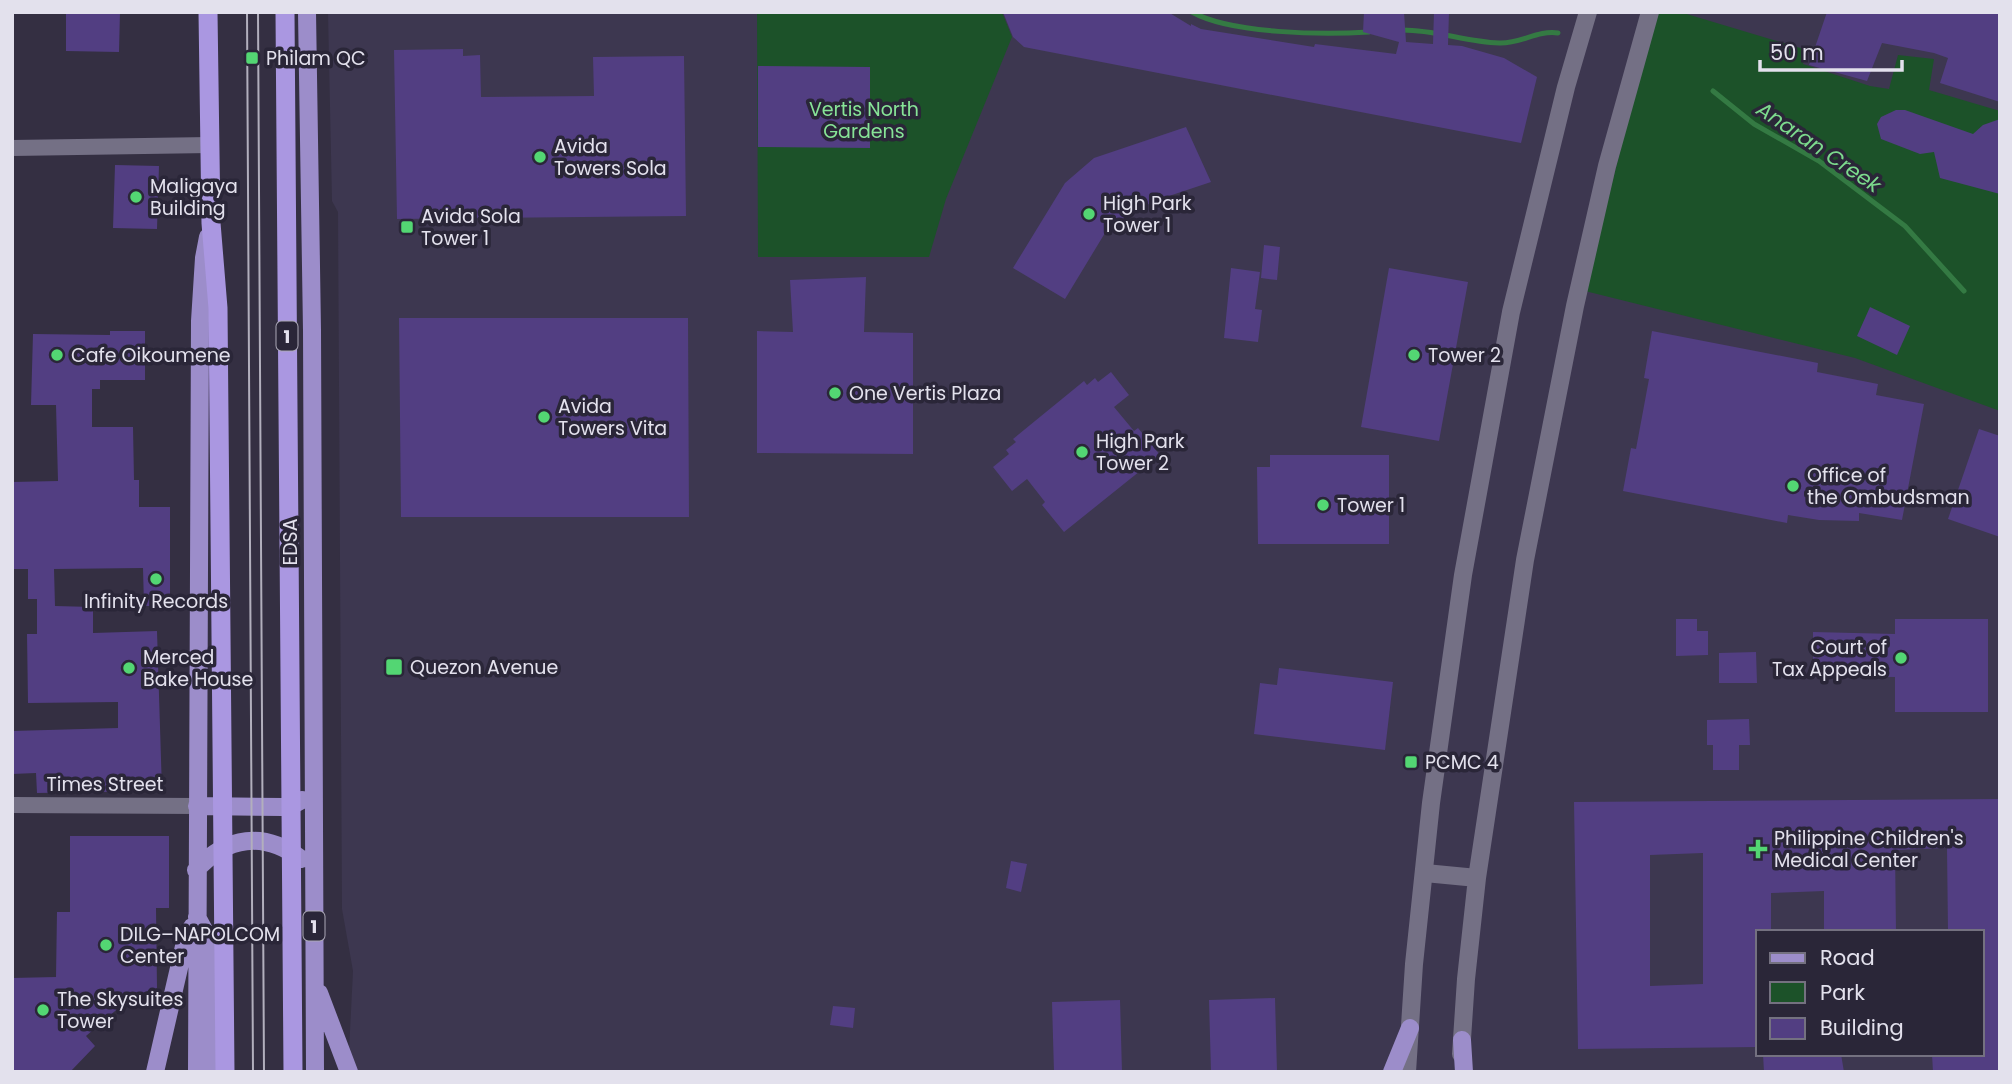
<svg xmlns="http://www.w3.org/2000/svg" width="2012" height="1084" font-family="Poppins,sans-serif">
	<rect width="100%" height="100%" fill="#342f42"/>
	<path fill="#3d3750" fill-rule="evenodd" d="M328,12H2000V1072H348L353,971L342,909L338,212L332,201ZM1758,932H1982V1054H1758Z"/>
	<path fill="#1c5229" d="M757,12H1002L1012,37L946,199L929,257H758Z
		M1655,12H1680L1807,50L1803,64L1870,86L1889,89L1898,55L1934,59L1929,90L2000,111V411L1855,358L1585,291Z"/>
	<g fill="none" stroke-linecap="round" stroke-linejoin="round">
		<path stroke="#347a43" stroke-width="5" d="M1192,12C1231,34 1324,35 1369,32
			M1400,30C1433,29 1466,42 1499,43C1521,44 1537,30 1558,33
			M1713,91L1754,124L1819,161L1905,226L1964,291"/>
	</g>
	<path fill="#523e82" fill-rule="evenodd" d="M66,12H120L119,52L66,51Z
		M1003,12H1168L1191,26V24L1201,29L1314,47L1315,44L1396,54L1399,42L1363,32L1364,12H1404L1406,42L1433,44L1434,12H1449L1448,45L1462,46L1504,58L1537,77L1521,143L1024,47L1013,37Z
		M1827,12H2000V102L1940,83L1948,58L1934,53L1882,43L1867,81L1809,65Z
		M463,49V56L480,55L481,97L594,96L593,57L684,56L686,216L397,219L394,50Z
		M758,66L870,67V148L758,147Z
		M1896,110H1905L1973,134L1983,125L2000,119V194L1940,178L1934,152L1920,154L1881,139L1877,124L1881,117Z
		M1186,127L1211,182L1154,201L1108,228L1065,299L1013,268L1065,183L1094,158Z
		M115,165L159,166L157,229L113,228Z
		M1264,245L1280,247L1277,280L1261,278Z
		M1231,268L1260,272L1255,309L1262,310L1258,342L1224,338Z
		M1389,268L1468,282L1439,441L1361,427Z
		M866,277L864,332L913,333V454L757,453V331L793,332L790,280Z
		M1870,307L1910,326L1897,355L1857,336Z
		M399,318H688L689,517H401Z
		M110,331H145V380H100V389H92V427H133L134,480H139V507H170V606H144L143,568L54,569L55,606L93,607V633L157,631L162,791L37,793L36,773L12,774V731L118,728V702L28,703L27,634H37V599H28V569H12V482L58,481L56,405H31L33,334L110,335Z
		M1652,331L1818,363L1817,372L1878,384L1876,395L1924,404L1902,520L1859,513V521L1819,520L1788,515L1787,523L1623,491L1631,448L1636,449L1649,379L1644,378Z
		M1111,372L1129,395L1114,407L1134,431L1138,428L1160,455L1064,532L1042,505L1045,502L1027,479L1012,491L993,467L1009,454L1006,450L1016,442L1013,439L1084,381L1087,385L1095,378L1098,382Z
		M1979,429L2000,436V537L1948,519Z
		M1270,455H1389V544H1258L1257,467H1270Z
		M1676,619H1697V631H1708V655L1676,656Z
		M1895,619H1988V712H1895V677L1813,676V632L1895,634Z
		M1756,652L1757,683H1719V653Z
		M1279,668L1393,682L1385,750L1254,734L1260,683L1277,685Z
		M1749,719L1750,745H1739V770H1713V745H1707V720Z
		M2000,799V1072H1933L1932,1054H1982V932H1948L1947,848L1895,850L1896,932H1824V891L1771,893V932H1758V1047L1578,1049L1574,802ZM1703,853V984L1650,986V855Z
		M70,836H169V908H156L157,988L139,994L122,1005L86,1036L95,1046L70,1072H12V978L56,977L57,912H70Z
		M1011,861L1027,864L1021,892L1006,888Z
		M1275,998L1277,1072H1211L1209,1000Z
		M1120,1000L1122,1072H1054L1052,1002Z
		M833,1006L855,1008L853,1028L830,1025Z
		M1763,1054H1841L1844,1072H1764Z"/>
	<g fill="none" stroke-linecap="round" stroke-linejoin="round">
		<path stroke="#747085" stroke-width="16" d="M12,148L210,145
			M12,805L197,806"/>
		<path stroke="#747085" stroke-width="18" d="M1425,873L1477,878
			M1461,1054L1466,979L1477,878L1525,560L1575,306L1607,166L1650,12
			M1407,1072L1414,964L1431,803L1463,575L1511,312L1566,87L1588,12"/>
		<path stroke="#9c8dca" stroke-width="18" d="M307,12L312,330L315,1072
			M197,806L283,807L293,805L302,800
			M196,870C227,836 264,831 301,859
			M197,917L210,941L213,1072
			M319,993L349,1072
			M1462,1040L1464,1072
			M155,1072L185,942L192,927
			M197,1072L200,321L204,258L208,237
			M1392,1072L1410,1028"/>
		<path stroke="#aa97e1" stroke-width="19" d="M208,12L211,223L218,308L225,1072
			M285,12L293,1072"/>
		<path stroke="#b2afbd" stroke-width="2" d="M247,12L253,1072
			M258,12L264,1072"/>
	</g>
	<g fill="#53d673" stroke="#2a2638" stroke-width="2.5">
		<rect x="245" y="51" width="14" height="14" rx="3.5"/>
		<circle cx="540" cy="157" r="7"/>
		<circle cx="136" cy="197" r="7"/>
		<circle cx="1089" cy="214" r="7"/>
		<rect x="400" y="220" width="14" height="14" rx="3.5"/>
		<circle cx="57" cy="355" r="7"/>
		<circle cx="1414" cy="355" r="7"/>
		<circle cx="835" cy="393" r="7"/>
		<circle cx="544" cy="417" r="7"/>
		<circle cx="1082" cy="452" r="7"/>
		<circle cx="1793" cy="486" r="7"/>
		<circle cx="1323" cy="505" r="7"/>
		<circle cx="156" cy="579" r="7"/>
		<circle cx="1901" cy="658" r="7"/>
		<rect x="385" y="658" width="18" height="18" rx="3.5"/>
		<circle cx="129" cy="668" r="7"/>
		<rect x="1404" y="755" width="14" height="14" rx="3.5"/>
		<path d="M1754.5 838.5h7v7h7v7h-7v7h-7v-7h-7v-7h7z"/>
		<circle cx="106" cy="945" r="7"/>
		<circle cx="43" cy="1010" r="7"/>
	</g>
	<g text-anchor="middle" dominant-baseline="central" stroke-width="7" stroke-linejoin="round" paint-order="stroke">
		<g fill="#2a2638" stroke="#aca9b7" stroke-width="2">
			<rect x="276.5" y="321.5" width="21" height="29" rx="5"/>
			<rect x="303.5" y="911.5" width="21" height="29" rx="5"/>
		</g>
		<g font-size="18" font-weight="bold" fill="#e3e1ed">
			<text x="287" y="336">1</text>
			<text x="314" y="926">1</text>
		</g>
		<g font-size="19" fill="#e3e1ed" stroke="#2a2638" text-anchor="start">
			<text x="266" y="58">Philam QC</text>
			<text x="554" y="146">Avida<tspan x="554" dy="22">Towers Sola</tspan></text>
			<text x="150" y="186">Maligaya<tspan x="150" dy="22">Building</tspan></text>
			<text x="1103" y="203">High Park<tspan x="1103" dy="22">Tower 1</tspan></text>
			<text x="421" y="216">Avida Sola<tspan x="421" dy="22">Tower 1</tspan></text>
			<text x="71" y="355">Cafe Oikoumene</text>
			<text x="1428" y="355">Tower 2</text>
			<text x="849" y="393">One Vertis Plaza</text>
			<text x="558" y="406">Avida<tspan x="558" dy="22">Towers Vita</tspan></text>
			<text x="1096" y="441">High Park<tspan x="1096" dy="22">Tower 2</tspan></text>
			<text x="1807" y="475">Office of<tspan x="1807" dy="22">the Ombudsman</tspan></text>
			<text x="1337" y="505">Tower 1</text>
			<text x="156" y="601" text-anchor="middle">Infinity Records</text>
			<text x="1887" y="647" text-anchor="end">Court of<tspan x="1887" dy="22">Tax Appeals</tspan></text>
			<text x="143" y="657">Merced<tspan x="143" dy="22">Bake House</tspan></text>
			<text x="410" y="667">Quezon Avenue</text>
			<text x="1425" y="762">PCMC 4</text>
			<text x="1774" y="838">Philippine Children's<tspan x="1774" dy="22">Medical Center</tspan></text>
			<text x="120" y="934">DILG–NAPOLCOM<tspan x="120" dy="22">Center</tspan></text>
			<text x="57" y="999">The Skysuites<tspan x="57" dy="22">Tower</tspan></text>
		</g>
		<g font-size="19" fill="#87e497" stroke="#2a2638">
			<text x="864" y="109">Vertis North<tspan x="864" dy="22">Gardens</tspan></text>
		</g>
		<g font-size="19" fill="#e3e1ed" stroke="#2a2638">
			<text transform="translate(290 542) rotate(-90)">EDSA</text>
			<text x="105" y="784">Times Street</text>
		</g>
		<g font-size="21" font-style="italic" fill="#7cda8d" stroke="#2a2638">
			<text transform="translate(1819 147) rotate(34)">Anaran Creek</text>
		</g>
	</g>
	<rect width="2012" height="1084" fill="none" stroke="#e3e1ed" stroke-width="28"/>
	<rect x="1756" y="930" width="228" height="126" fill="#2a2638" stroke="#747180" stroke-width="2"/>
	<rect x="1770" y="953" width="35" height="10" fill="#9c8dca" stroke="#747180" stroke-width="2"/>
	<text x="1820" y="965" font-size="21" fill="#e3e1ed">Road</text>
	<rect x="1770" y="982" width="35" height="21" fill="#1c5229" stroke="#747180" stroke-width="2"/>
	<text x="1820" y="1000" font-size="21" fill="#e3e1ed">Park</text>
	<rect x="1770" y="1018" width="35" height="21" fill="#523e82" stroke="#747180" stroke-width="2"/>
	<text x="1820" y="1035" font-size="21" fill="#e3e1ed">Building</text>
	<path d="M1760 60v10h142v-10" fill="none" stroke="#e3e1ed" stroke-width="3.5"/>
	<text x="1770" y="60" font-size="21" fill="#e3e1ed" stroke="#2a2638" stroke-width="5" paint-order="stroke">50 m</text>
</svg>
